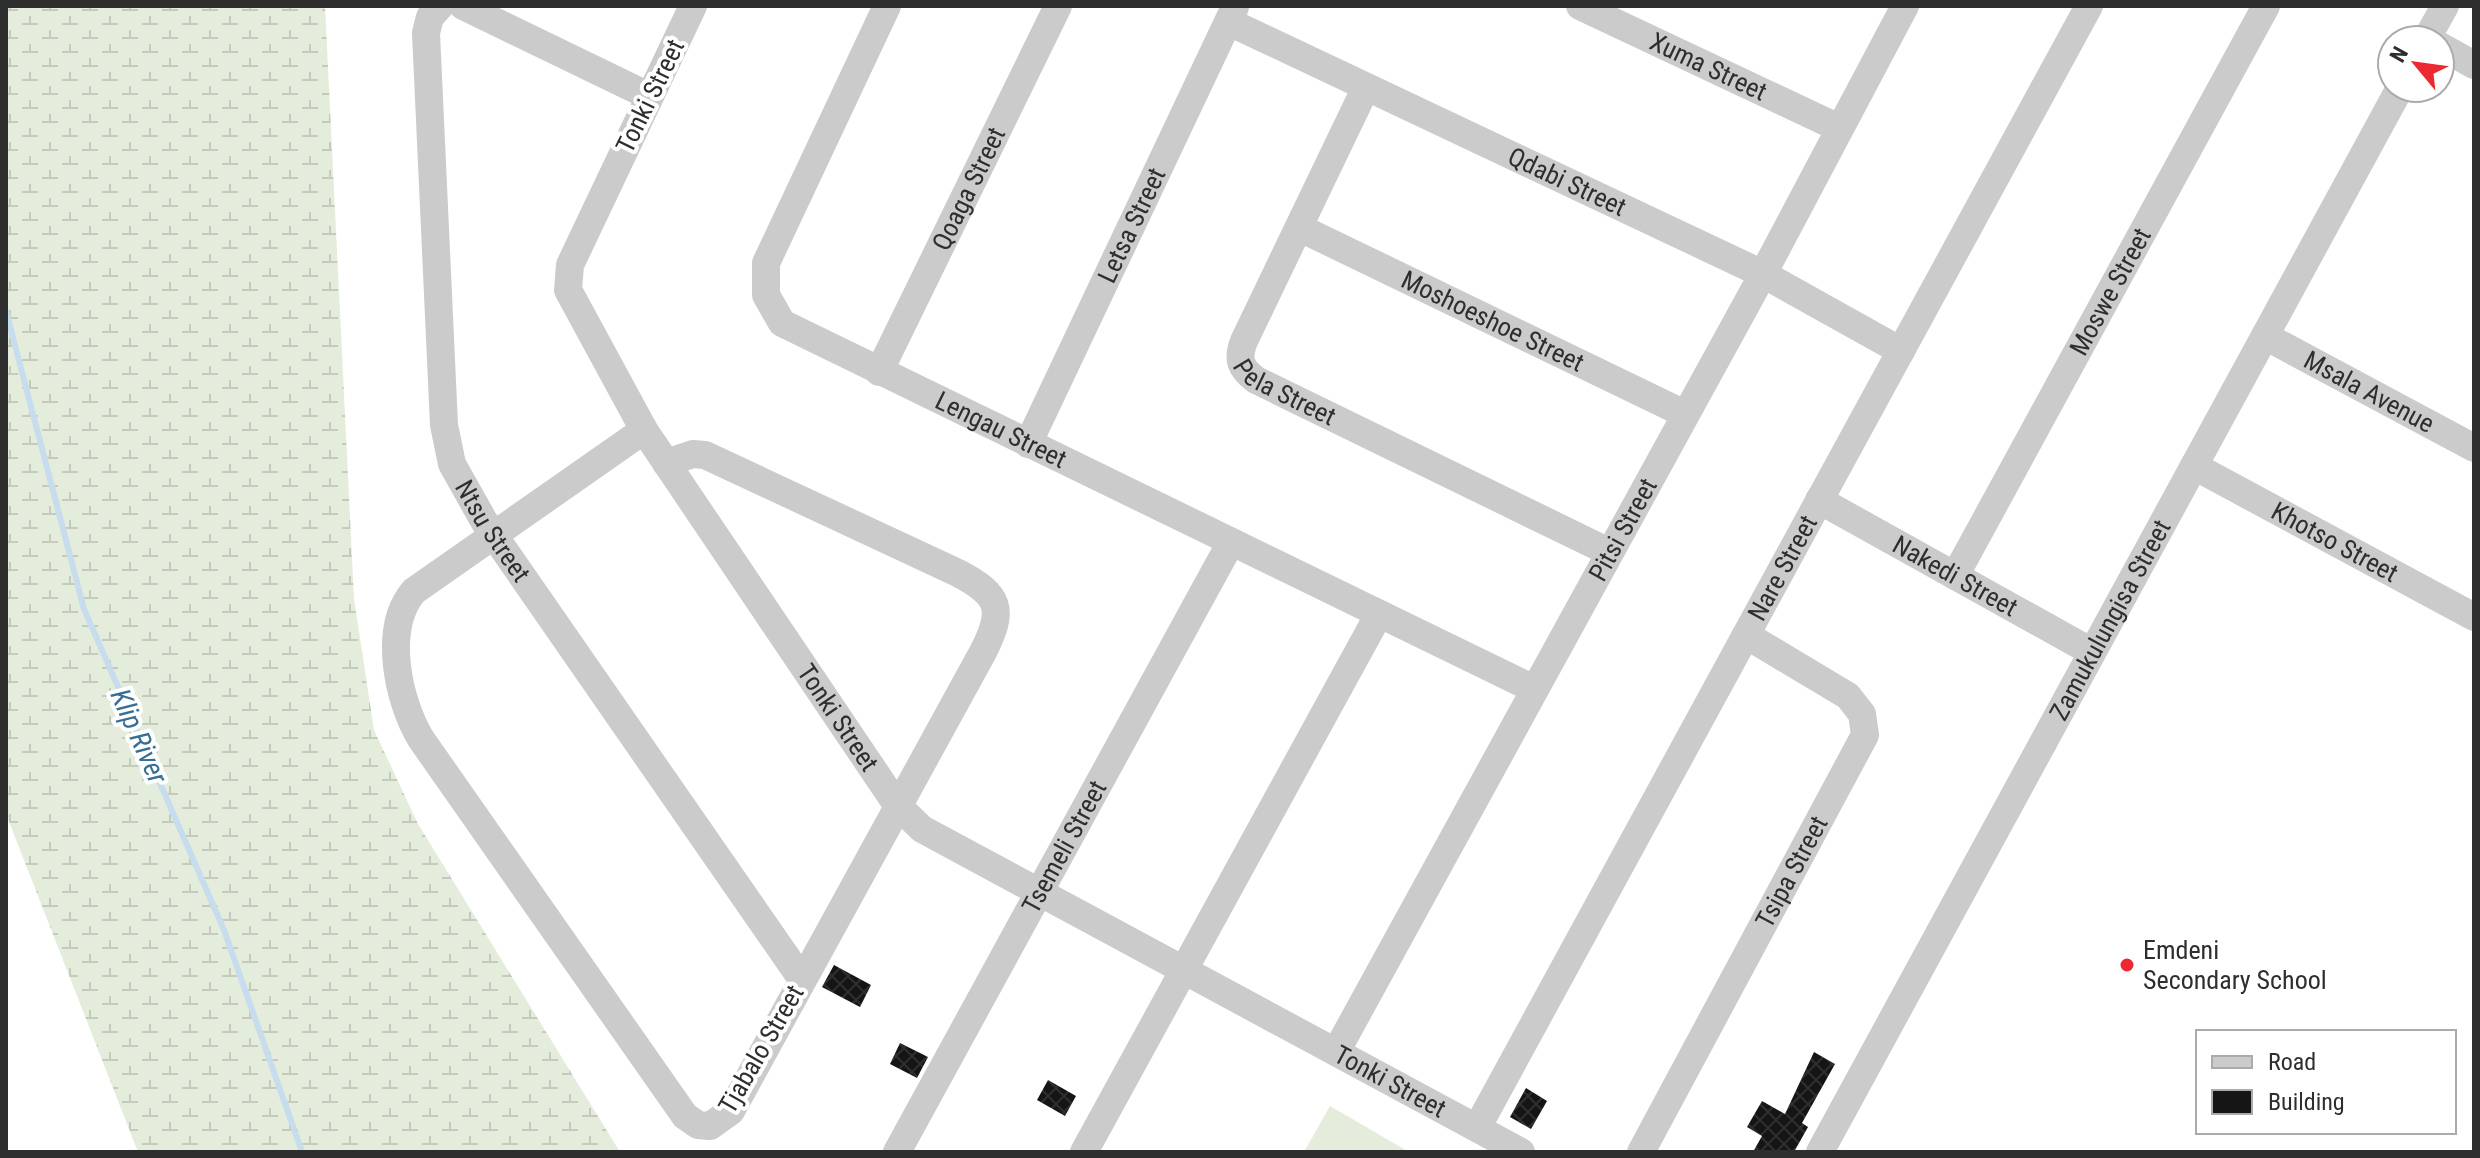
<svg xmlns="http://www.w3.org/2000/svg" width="2480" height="1158" font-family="'Roboto Condensed',sans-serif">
	<defs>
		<pattern id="wetland-marsh" width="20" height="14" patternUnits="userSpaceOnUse" patternTransform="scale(2)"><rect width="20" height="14" fill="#e4ecdb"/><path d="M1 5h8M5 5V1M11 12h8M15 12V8" fill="none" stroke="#c4cbbc"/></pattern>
		<pattern id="building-cross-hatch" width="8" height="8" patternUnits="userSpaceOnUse" patternTransform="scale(2)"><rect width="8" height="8" fill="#151515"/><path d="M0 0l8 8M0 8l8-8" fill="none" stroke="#2f2f2f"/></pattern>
	</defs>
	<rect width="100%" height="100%" fill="#fff"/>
	<path fill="url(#wetland-marsh)" d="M6,6H325L354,599L374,730L418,824L620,1152H138L6,814Z"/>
	<path fill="#e4ecdb" d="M1330,1106L1409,1152H1304Z"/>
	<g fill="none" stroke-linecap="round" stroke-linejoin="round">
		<path stroke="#c7dded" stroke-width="6" d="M6,311L84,609L224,930L302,1152"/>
	</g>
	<path fill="url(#building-cross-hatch)" d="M834,965L871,985L860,1007L822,987Z
		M900,1043L928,1057L917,1078L890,1064Z
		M1814,1052L1835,1064L1802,1123L1808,1127L1794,1152H1753L1762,1136L1747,1127L1762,1101L1785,1114Z
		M1048,1080L1076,1096L1065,1116L1037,1100Z
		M1526,1088L1547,1101L1531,1129L1510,1117Z"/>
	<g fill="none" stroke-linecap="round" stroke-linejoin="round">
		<g stroke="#cbcbcb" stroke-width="28">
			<path id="s1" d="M440,6L430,17L426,33L444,425L452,464L484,521L801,978"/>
			<path d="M463,6L649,96"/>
			<path id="s2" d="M693,6L570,265L568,290L644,430L897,805L922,829L1521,1152"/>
			<path id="s3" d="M887,6L766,263V295L782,323L1534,689"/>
			<path id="s4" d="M1580,6L1839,128"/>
			<path id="s5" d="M1229,22L1763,274L1901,351"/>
			<path d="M2426,40L2445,6"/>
			<path d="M2440,46L2474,65"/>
			<path id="s6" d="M1366,87L1244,341C1237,359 1240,368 1256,380L1609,552"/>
			<path id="s7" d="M1300,228L1685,414"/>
			<path id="s8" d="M2265,336L2474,448"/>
			<path id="s9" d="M879,372L1058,6"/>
			<path d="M644,430L414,591C382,628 398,701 421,739L685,1116L698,1125L710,1126L731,1111L983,652C1005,609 1000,595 958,573L705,455L693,454L666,463"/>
			<path id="s10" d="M1028,444L1235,7"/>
			<path id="s11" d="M2194,466L2474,617"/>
			<path id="s12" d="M1819,500L2092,652"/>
			<path id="s13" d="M1955,576L2266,6"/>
			<path id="s14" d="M1336,1052L1763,274L1905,6"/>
			<path id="s15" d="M1477,1128L2089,6"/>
			<path id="s16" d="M897,1152L1231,542"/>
			<path d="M1084,1152L1379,614"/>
			<path id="s17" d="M1641,1152L1865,735L1862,714L1848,696L1746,635"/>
			<path id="s18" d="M1820,1152L2400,88"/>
		</g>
	</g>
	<circle fill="#ec2931" stroke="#fff" stroke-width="3" cx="2127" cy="965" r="8"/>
	<g text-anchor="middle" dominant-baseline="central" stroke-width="8" stroke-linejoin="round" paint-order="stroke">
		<g font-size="26" fill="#2e2e2e" stroke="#fff">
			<text stroke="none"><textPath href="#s4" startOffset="142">Xuma Street</textPath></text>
			<text transform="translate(650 96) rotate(-64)">Tonki Street</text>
			<text stroke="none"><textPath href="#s5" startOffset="374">Qdabi Street</textPath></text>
			<text stroke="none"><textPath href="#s9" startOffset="204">Qoaga Street</textPath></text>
			<text stroke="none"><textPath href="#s10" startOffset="242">Letsa Street</textPath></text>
			<text stroke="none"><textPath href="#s13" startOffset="324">Moswe Street</textPath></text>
			<text stroke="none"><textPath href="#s7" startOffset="214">Moshoeshoe Street</textPath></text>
			<text stroke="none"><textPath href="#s6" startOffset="358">Pela Street</textPath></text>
			<text stroke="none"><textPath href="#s8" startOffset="118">Msala Avenue</textPath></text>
			<text stroke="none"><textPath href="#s3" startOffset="592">Lengau Street</textPath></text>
			<text stroke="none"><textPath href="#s14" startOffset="596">Pitsi Street</textPath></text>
			<text stroke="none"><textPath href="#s1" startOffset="542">Ntsu Street</textPath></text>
			<text stroke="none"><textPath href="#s11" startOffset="160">Khotso Street</textPath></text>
			<text stroke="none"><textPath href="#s15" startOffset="638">Nare Street</textPath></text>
			<text stroke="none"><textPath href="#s12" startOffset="156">Nakedi Street</textPath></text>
			<text stroke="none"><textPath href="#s18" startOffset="606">Zamukulungisa Street</textPath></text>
			<text stroke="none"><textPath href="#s2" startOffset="818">Tonki Street</textPath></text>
			<text stroke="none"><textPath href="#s16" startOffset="348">Tsemeli Street</textPath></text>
			<text stroke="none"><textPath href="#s17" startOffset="318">Tsipa Street</textPath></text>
			<text transform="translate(761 1049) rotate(-60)">Tjabalo Street</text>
			<text stroke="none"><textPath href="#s2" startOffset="1490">Tonki Street</textPath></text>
		</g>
		<g font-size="26" fill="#2e2e2e" stroke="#fff" text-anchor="start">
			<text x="2143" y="950">Emdeni<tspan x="2143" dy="30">Secondary School</tspan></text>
		</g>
		<g font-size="28" font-style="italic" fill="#396e94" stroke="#fff">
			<text transform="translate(139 736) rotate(66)">Klip River</text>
		</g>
	</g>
	<rect width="2480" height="1158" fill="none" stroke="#2e2e2e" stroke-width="16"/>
	<rect x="2196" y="1030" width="260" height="104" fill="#ffffff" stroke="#ababab" stroke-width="2"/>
	<rect x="2212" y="1056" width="40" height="12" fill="#cbcbcb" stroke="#ababab" stroke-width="2"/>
	<text x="2268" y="1070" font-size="24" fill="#2e2e2e">Road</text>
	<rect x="2212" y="1090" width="40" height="24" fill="#151515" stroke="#ababab" stroke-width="2"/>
	<text x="2268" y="1110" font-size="24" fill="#2e2e2e">Building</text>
	<g transform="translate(2416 64) rotate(299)"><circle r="38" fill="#ffffff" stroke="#ababab" stroke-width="2"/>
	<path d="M0-6L14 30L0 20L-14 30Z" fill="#ec2931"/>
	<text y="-12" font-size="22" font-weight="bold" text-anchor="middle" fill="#2e2e2e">N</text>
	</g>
</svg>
